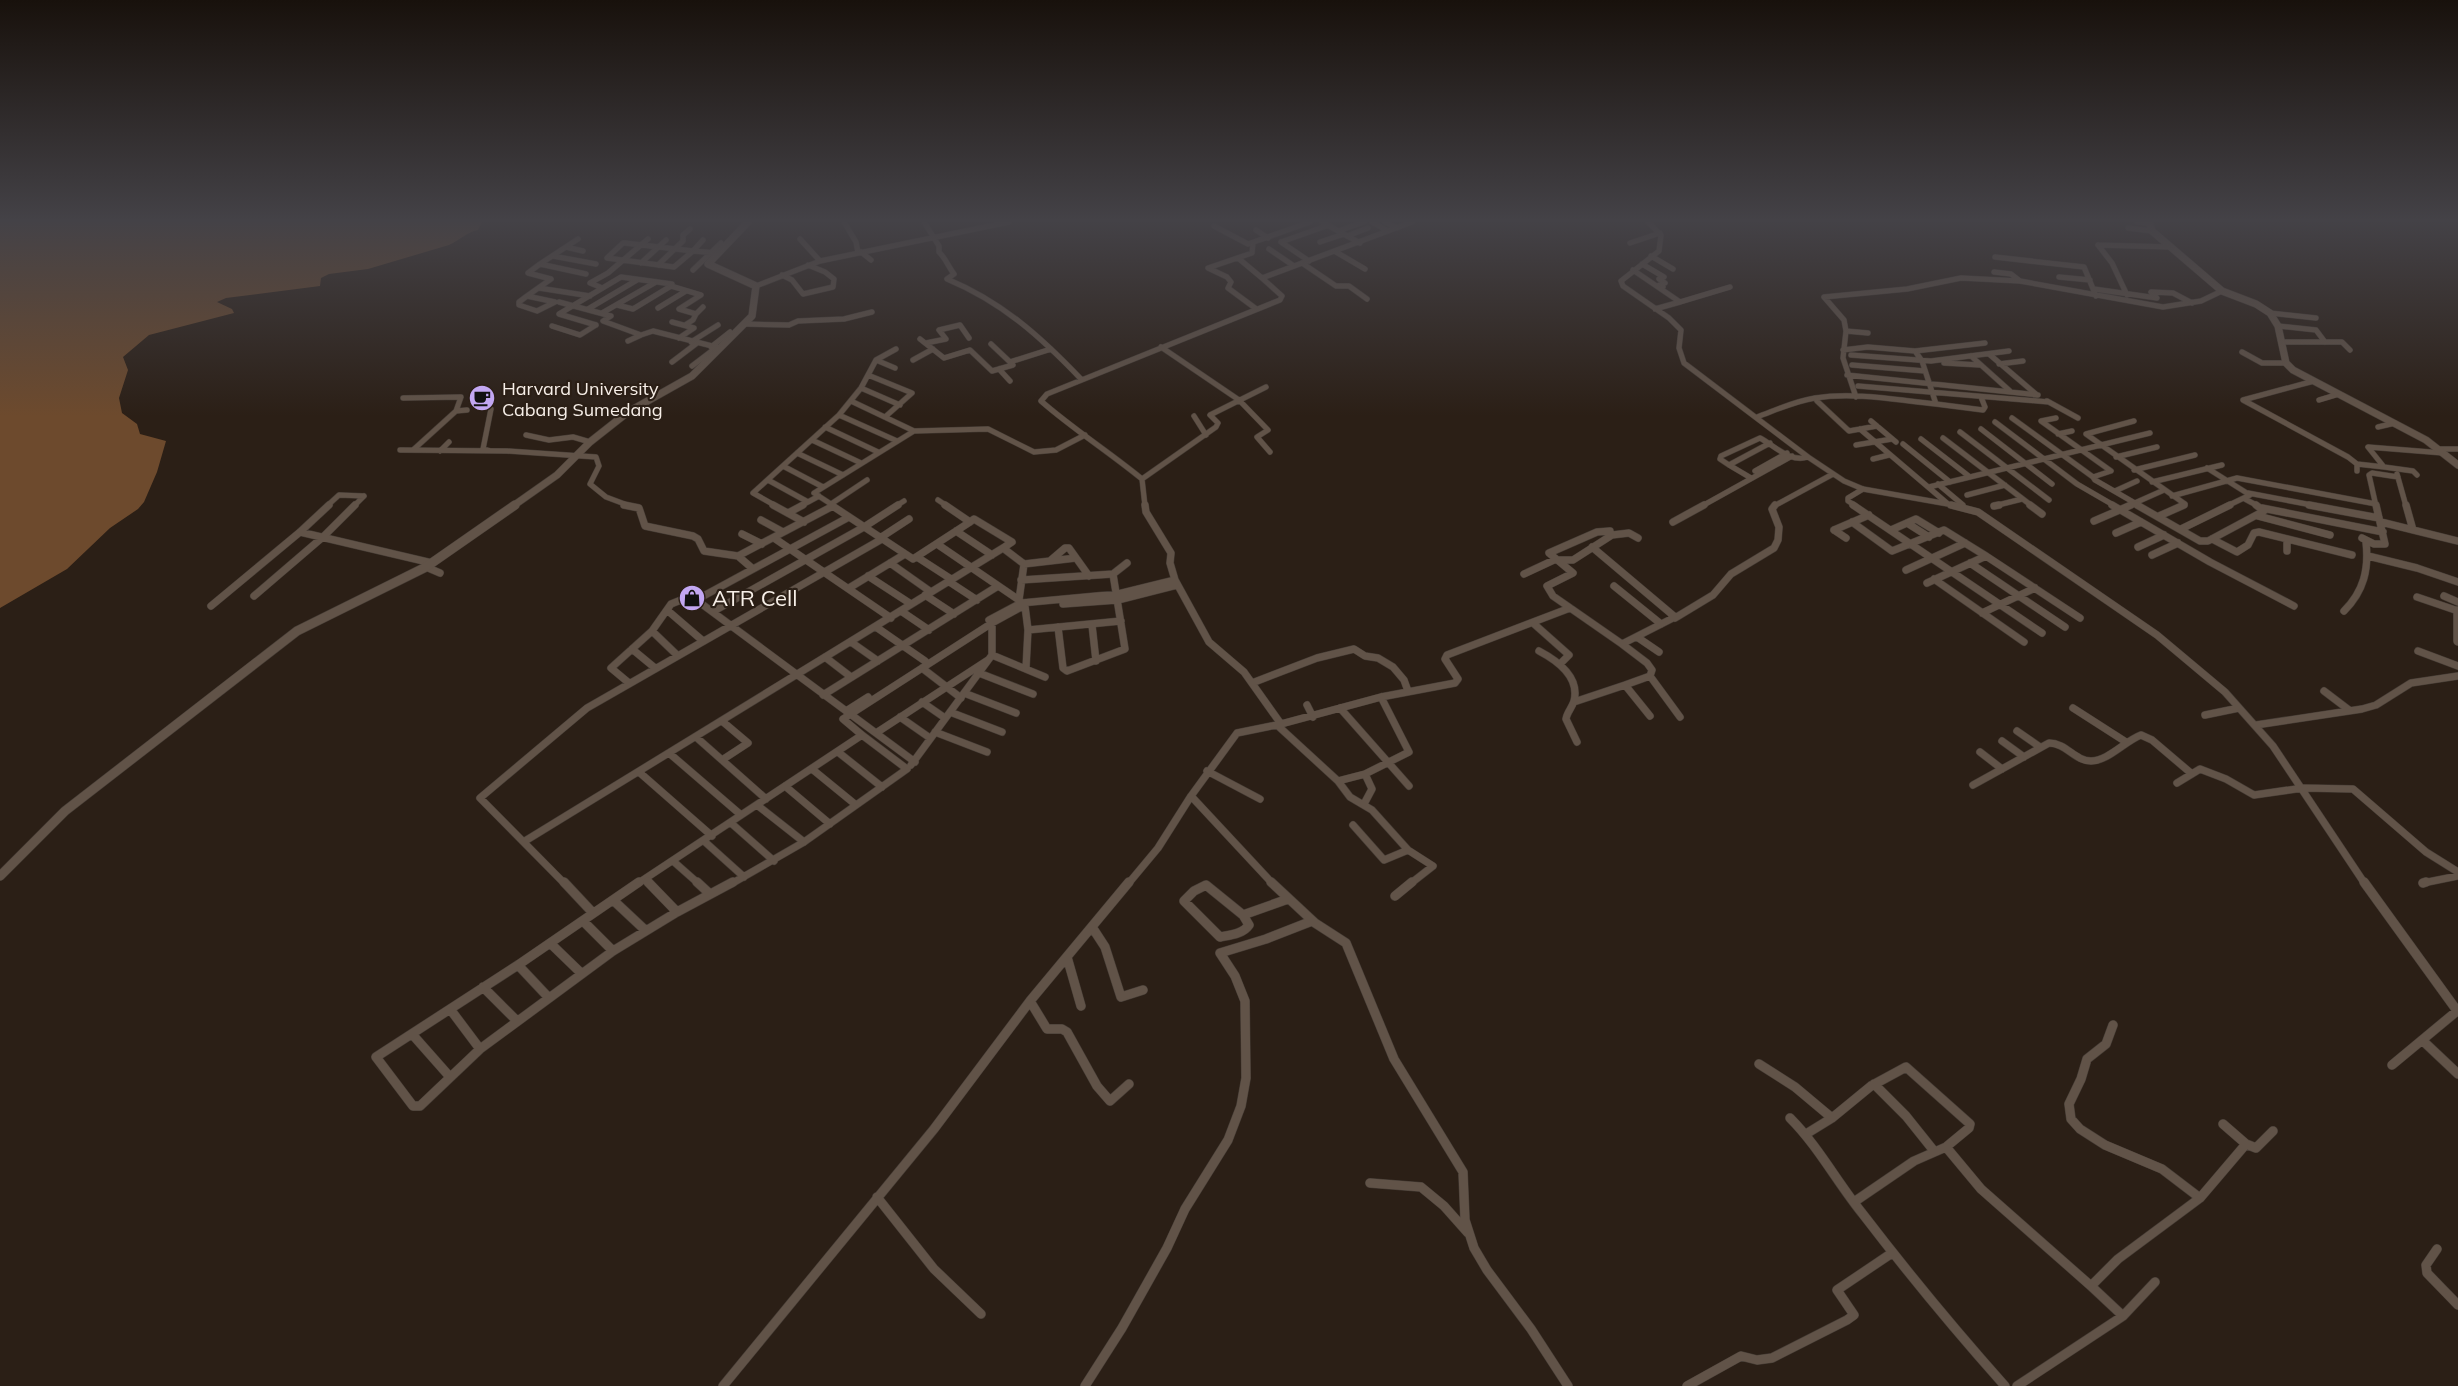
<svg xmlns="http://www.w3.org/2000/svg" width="2458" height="1386" font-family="Mulish,sans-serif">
	<rect width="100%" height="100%" fill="#2b1f16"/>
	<path fill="#6d4a2d" d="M0,222H482L478,230C467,232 460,240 449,245L368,269L329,274L321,278L320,286L226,298L217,302L232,309L234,313L149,335L123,357L128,370L119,398L122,413L137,424L140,434L166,441L157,472L144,502L138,509L110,528L67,569L0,608Z"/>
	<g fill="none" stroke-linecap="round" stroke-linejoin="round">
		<defs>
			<path id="minor-far2" d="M844,222L856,242L858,253
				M924,222L939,246V252C946,259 948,266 954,274L947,279C1002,302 1040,336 1081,379
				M1322,222L1360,243
				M1372,222L1388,231
				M1385,222L1397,228
				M1648,222L1661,235L1659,251L1621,281L1623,286L1669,318L1681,330L1679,348L1684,363L1808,457L1844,481L1863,489L1959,506
				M2137,222L2149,223
				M1214,226L1248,244L1310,222
				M2128,228L2152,231
				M1256,230L1268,238
				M1338,231L1364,222
				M1347,236L1368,228
				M800,239L820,261
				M1281,242L1329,225
				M1281,242L1309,261
				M1320,242L1344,234
				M623,243H625L693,251L674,267L607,258Z
				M1253,243L1252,253L1208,268L1227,277L1231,282L1228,288L1255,308
				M1630,243L1660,233
				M2098,245L2171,247
				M2098,245L2112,263L2127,295
				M566,247L583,251
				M1269,249L1294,266
				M693,251L717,253
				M693,251L703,240
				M861,252L871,260
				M1336,252L1365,269
				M553,256L596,264
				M1651,256L1673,269
				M1995,257L2084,267L2096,296
				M1238,258L1262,278
				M641,263L666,240
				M1302,263L1336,286H1349L1367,299
				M540,264L578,239
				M1642,264L1664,277L1659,279L1665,283L1659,285L1663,287
				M658,265L683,241V235L690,229
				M693,270L721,243
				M1633,270L1680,302L1655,309
				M1994,272L2011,274L2020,281
				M782,275L792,280L803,294L833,287L834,279L825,272L808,265
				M2059,277L2090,280
				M756,286L820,261L1009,222
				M600,287L590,283L608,273L648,239
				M539,288L590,296
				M2094,289L2157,298L2151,292L2173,293L2192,303
				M527,296L555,302L537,311L519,305V302Z
				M527,296L551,279L528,273L540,264L586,274
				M559,302L611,316L603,321L641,335L653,331L720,348
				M1680,302L1730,287
				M617,305L633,309L671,286
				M658,308L686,291
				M588,309L637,280
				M679,309L696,314L693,320L685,325
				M602,313L656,282
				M2270,313L2316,318
				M696,314L703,307
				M672,322L694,328L679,338
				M745,324L789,325L798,321L844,319L872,312
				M596,325L559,314L621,277L672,284L671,286L701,295L679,309
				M552,326L580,335L596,325
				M2278,326L2316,330L2325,342
				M1846,331L1868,333
				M920,339L944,358L970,350L992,371L1013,365L1010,362
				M628,341L641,335
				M691,342L718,325
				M2282,342H2342L2350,350
				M926,343L946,339L939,330L960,325L969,338
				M991,344L1010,362L1051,349
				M711,347L730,332
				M1161,347L1239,400L1268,430L1257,437L1270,452
				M1915,351L1985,343
				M2242,352L2262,363H2286
				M1989,354L2037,395
				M1851,355L1931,361L2009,351
				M1971,356L2010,391
				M876,360L895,368
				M913,360L933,349
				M672,362L697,343
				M1944,363L1980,365
				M1999,364L2023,361
				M1852,365L1925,371
				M692,366L717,347
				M999,369L1010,381
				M868,375L912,393L885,417
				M1847,375L2038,395
				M2314,381L2243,400L2348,457L2357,464V471
				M1858,386L2049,402
				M861,388L900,405
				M1856,397L1843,358L1846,331L1844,320L1824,297L1907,289L1961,278L2020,281L2163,307L2201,301L2222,291
				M403,398L461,397L456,411
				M2319,400L2339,394
				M851,401L914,431
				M1817,401L1849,431L1877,426
				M2047,401L2078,418
				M1936,404L1983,410L1985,407L1981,397
				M839,415L897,441
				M1194,416L1206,435
				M1757,417C1776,410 1795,401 1815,398C1855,392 1896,400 1936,404L1922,361L1915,351L1868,347L1843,350
				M2012,418L2093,477
				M2056,418L2041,421L2111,471L2093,477L2095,480L2140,506
				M1871,421L1896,442
				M2134,421L2086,434L2185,504L2180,506
				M1995,422L2077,484L2115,506
				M825,427L878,452
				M2378,427L2395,423
				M1860,429L1948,504
				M1981,429L2052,484
				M1960,432L2049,500
				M2058,434L2072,431
				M526,435L549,440L573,437L590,442
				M1943,438L2032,506
				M1921,439L1970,477
				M812,440L861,463
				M1903,444L1950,482
				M1856,445L1892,439
				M2440,449H2458
				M400,450L507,451L596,457L599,466L590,484L606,497L630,506
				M413,450L456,411L467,410
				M440,451L449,442
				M490,451L483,449L491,409
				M797,453L843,475
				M2116,457L2157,447
				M1873,459L1889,455
				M2357,464L2384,467
				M1729,465L1720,459L1721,456L1760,438C1775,446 1790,463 1808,457
				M783,466L823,487
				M2207,468L2250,495L2227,506
				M2134,470L2195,455
				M1755,471L1787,453
				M2397,474L2406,506
				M2417,475L2413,471L2384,467L2368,447L2443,453
				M1751,478L1729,465L1770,443
				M1142,479L1216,427L1218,423L1210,415L1266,387
				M768,480L808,502L819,496
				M2152,482L2222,465
				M1938,484L1963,505
				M1929,487L2150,433
				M2115,491L2137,481
				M2248,493L2317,506
				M1967,495L2005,485
				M2172,496L2237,478L2376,504
				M2245,499L2258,506
				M938,500L947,506
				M831,504L867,480
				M327,506L339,495L364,496
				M354,506L364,496
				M776,506L753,493L839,415L861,388L876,360L896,349
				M800,506L808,502
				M834,506L814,493L914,431L988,429L1034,452L1056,450L1085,435
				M896,506L904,501
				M1145,506L1142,479C1109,452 1073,429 1041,401L1047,394L1280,300L1282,296L1262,278L1412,222
				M1702,506L1792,456
				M1774,506L1833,474
				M1856,506L1848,501V498L1863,489
				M1994,506L2022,499
				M2128,506L2164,490
				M2376,506L2369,475L2372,473L2398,477"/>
			<path id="minor-far1" d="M624,505L639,508L645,526L693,536L698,539L704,551L738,556L833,506
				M773,505L804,522
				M831,505L913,559L970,522
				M1145,505L1146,512L1171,553L1170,563L1175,580L1209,642L1244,672L1281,724L1237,733L1191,796L1273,884
				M1853,505L2042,633
				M1951,505L1978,512L2157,635L2225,692L2273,746L2365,884
				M2030,505L2042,514
				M2112,505L2210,562L2294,606
				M2137,505L2200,541H2208L2264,511L2256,505
				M2309,505L2379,518
				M2406,505L2413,530
				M1994,506L1999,505
				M2262,508L2383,532
				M788,513L803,505
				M2159,516L2184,505
				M2258,516L2330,535
				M761,520L783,532
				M2094,521L2131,505
				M1673,522L1704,505
				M1852,522L1892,551L1944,530L1986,556L1927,583
				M2381,522L2458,541
				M1907,523L1929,537
				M2181,529L2230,505
				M1834,530L1869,515
				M1834,530L1846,538
				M1891,530L1916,519L1939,533
				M956,531L992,555
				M1610,531L1597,532L1549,553L1573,573L1547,586L1553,596L1622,644
				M300,532L432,563
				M2116,533L2141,522
				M742,534L762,544
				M774,538L891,618
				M880,538L909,519
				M2362,538L2374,544H2385L2376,505
				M2212,539L2237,552L2248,545L2254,533L2259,532L2352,555
				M2287,539V551
				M937,544L1019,600
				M1592,547L1675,617L1622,644L1647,663L1652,670L1650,676L1625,685L1650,716
				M2138,547L2164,535
				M2152,555L2178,543
				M738,556L753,569
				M1986,556L2080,618
				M2368,556L2417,568L2458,582
				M917,557L951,579
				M1051,560L1065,548H1069L1089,576
				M890,563L931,592
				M1970,563L2065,627
				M1024,564L1076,558
				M426,567L440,573
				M1906,570L1965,543
				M1524,574L1554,560H1573L1612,535L1629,533L1638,538
				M868,576L911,604
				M1934,579L2024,642
				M1021,580L1113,574L1127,563
				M948,581L977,600
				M1614,586L1661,624
				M849,588L905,554
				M925,595L954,614
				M254,596L324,536L355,505
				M2444,596L2458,602
				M2417,597L2458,611
				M696,600L849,517
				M1063,604L1118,600L1177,585
				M211,606L300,532L329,505
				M1025,606L1028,630L1026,668
				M667,610L703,641
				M714,611L864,527L898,505
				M901,611L929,630
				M2344,611C2364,591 2369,569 2366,542
				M1982,613L2035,588
				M1675,618L1713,595L1731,574L1774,548L1778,540L1779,527L1772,509L1775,505
				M989,620L1021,603L1118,594L1175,580
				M1533,623L1569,655L1560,664
				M1092,625L1096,661
				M876,627L925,661
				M1058,627L1063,668L1067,671L1125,649L1113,574
				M1028,630L1121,621
				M652,631L677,655
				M1637,637L1659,652
				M851,642L878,661
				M632,649L655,668
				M1539,651C1558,661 1580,677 1574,701C1572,708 1567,712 1566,719L1577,742
				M2418,651L2458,666
				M992,655L1045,677
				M825,657L851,677
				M922,668L961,698
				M979,673L1033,694
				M1650,676L1680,717
				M629,683L611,668L652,631L671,604L691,596L915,762
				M1252,683L1317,658L1354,649L1365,656L1378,658L1393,667L1404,680L1408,691
				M2324,691L2349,710
				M964,693L1016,713
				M823,695L998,586
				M922,702L945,718
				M1574,702L1625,685
				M1307,705L1313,717
				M1340,708L1409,786
				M2073,708L2126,742
				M846,711L868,697
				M950,712L1002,732
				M2205,715L2239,708
				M900,717L930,738
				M722,721L748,743L722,760
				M1281,724L1381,697L1455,683L1458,679L1445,659L1447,655L1570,608
				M1277,725L1338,781L1365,774L1409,752L1381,697
				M2256,725L2362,709L2376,705L2411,683L2458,676
				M2017,731L2040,747
				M935,732L987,752
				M876,733L988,660
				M862,735L843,719L992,623L1023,606L1019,600L1024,564L1003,548L1012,542L974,519L970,522L945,505
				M696,737L766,799
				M2002,741L2024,757
				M838,752L882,787
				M1980,752L2002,769
				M669,753L741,815
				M911,765L992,655V623
				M812,769L856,805
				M1207,771L1260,799
				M639,772L712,836
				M1338,781L1350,797L1372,810L1408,850L1433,866L1410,884
				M2177,783L2200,769L2226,779L2254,795L2303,788L2353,789L2426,852L2458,872
				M1973,785L2049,743C2066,743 2075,761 2091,761C2108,761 2125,741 2141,735L2152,740L2192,774
				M785,786L830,824
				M1364,804L1372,789L1365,774
				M757,805L804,842
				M731,823L774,861
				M1353,825L1384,860L1408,850
				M525,841L1003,548
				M704,841L744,877
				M673,861L699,884
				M645,879L650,884
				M2423,883L2458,876
				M565,884L480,798L587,708L882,539
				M637,884L862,735
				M731,884L804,842L907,769L862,735
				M1128,884L1158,848L1191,796"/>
			<path id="minor" d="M564,882L593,913
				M639,882L518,965L376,1057L413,1106H420L480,1049L613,951L677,912L733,882
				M648,882L677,912
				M697,882L710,894
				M1271,882L1315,923L1346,943L1394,1059L1463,1172L1465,1220L1474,1248L1487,1270L1531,1329L1568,1386
				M2364,882L2458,1012
				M2423,883L2426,882
				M1206,885L1243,915L1249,925C1243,934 1230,935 1220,937L1184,901L1194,891Z
				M1395,896L1412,882
				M613,900L645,930
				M1243,915L1288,899
				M583,921L613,951
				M1092,927L1105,947L1121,997L1143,990
				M550,943L581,973
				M1067,957L1081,1006
				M518,965L549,998
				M483,987L517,1021
				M1030,1001L1047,1029H1062L1067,1032L1097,1086L1110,1101L1129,1084
				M450,1009L480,1049
				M2113,1025L2106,1044L2087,1059L2081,1079L2069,1104L2071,1119L2080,1129L2105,1145L2162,1169L2200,1198
				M412,1034L450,1077
				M2422,1040L2458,1074
				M1759,1064L1795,1087L1832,1118
				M2392,1065L2457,1011
				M1874,1084L1906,1116L1934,1151
				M1790,1118C1818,1146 1837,1182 1862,1213C1908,1273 1955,1330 2005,1386
				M2223,1124L2246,1144
				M1806,1134L1832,1118L1871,1086L1906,1067L1970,1124L1969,1128L1946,1147
				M1370,1183L1421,1187L1444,1206L1468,1233
				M877,1197L934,1269L981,1314
				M1854,1202L1914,1161L1946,1147L1981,1189L2091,1286
				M2437,1249L2426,1265L2427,1273L2458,1305
				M2123,1316L2155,1282
				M723,1386L934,1129L1030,1001L1129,882
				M1085,1386L1122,1328L1167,1248L1185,1209L1228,1140L1241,1106L1246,1078L1245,1001L1235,976L1220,953L1266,939L1312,921
				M1687,1386L1741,1356L1757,1360L1772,1358L1847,1320L1854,1315L1837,1290L1892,1253
				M2017,1386L2123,1316L2091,1286L2118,1259L2200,1198L2246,1144L2256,1148L2273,1131"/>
			<path id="tertiary-far1" d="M2149,222L2152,231L2222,291L2256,304L2270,313L2278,326L2286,363L2293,370L2426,440L2458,465
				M513,506L557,475L590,442L628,412L692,376L752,316L756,286L708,264L748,222"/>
			<path id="tertiary" d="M2458,611V641
				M0,876L65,811L297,631L426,567L515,505"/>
		</defs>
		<use href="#minor-far2" stroke="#453c35" stroke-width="6"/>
		<use href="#minor-far1" stroke="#453c35" stroke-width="8"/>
		<use href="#minor" stroke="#453c35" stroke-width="10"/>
		<use href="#tertiary-far1" stroke="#453c35" stroke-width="8"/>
		<use href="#tertiary" stroke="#453c35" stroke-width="10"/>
		<use href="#minor-far2" stroke="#615348" stroke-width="5"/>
		<use href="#minor-far1" stroke="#615348" stroke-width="7"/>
		<use href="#minor" stroke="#615348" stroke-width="9"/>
		<use href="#tertiary-far1" stroke="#615348" stroke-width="7"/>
		<use href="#tertiary" stroke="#615348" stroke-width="9"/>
	</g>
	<linearGradient id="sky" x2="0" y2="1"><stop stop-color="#18110c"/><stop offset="0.53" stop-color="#444247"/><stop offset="1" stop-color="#444247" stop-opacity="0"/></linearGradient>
	<rect width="2458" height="416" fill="url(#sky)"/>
	<defs>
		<symbol id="cafe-disc" viewBox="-11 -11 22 22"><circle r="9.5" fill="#c2a7f2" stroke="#2b1f16"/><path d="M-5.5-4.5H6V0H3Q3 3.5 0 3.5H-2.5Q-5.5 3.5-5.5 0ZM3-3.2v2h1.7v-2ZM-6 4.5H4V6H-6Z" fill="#111"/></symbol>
		<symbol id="shop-disc" viewBox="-11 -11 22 22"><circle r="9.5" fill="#c2a7f2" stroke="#2b1f16"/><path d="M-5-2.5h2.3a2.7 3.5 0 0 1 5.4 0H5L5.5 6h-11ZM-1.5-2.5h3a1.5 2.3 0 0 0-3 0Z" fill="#111"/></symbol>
	</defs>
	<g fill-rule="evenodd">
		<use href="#cafe-disc" x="467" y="383" width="30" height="30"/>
		<use href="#shop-disc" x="677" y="583" width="30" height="30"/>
	</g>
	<g text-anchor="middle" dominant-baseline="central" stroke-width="4.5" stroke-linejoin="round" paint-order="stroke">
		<g font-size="18" fill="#f7efe8" stroke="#2b1f16" text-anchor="start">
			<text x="502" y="388">Harvard University<tspan x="502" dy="21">Cabang Sumedang</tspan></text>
		</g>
		<g font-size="22" fill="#f7efe8" stroke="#2b1f16" text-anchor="start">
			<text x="712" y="598">ATR Cell</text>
		</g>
	</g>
</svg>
